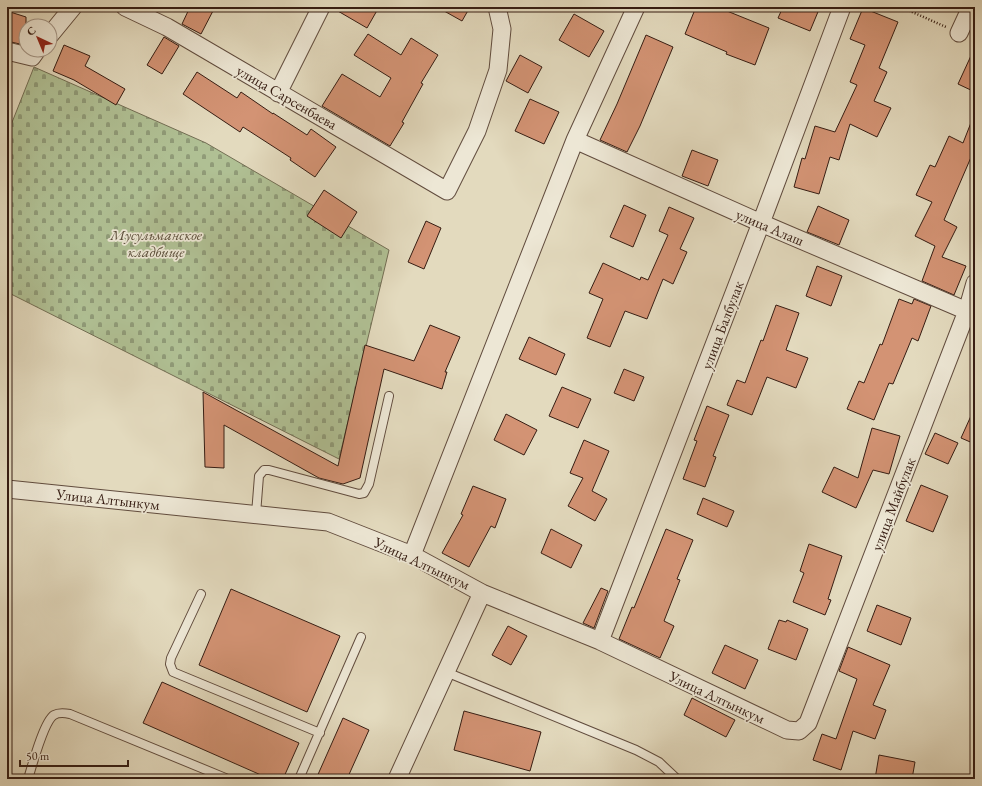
<svg xmlns="http://www.w3.org/2000/svg" width="982" height="786" font-family="'EB Garamond',serif">
	<defs>
		<pattern id="cemetery-stones" width="16" height="16" patternUnits="userSpaceOnUse"><rect width="16" height="16" fill="#b0c094"/><path d="M2 7V4a2 2 0 0 1 4 0v3zM10 15v-3a2 2 0 0 1 4 0v3z" fill="#909b78"/></pattern>
	</defs>
	<rect width="100%" height="100%" fill="#e3dabe"/>
	<filter id="stains"><feTurbulence type="fractalNoise" baseFrequency=".005" numOctaves="4"/><feColorMatrix values="0 0 0 0 .2 0 0 0 0 .09 0 0 0 0 .02 0 0 0 .5 -.17"/></filter>
	<radialGradient id="worn" r=".72"><stop offset=".6" stop-color="#630" stop-opacity="0"/><stop offset="1" stop-color="#630" stop-opacity=".3"/></radialGradient>
	<path fill="url(#cemetery-stones)" stroke="#736e54" d="M34,67L206,143L389,250L339,459L7,292V135Z"/>
	<path fill="#d39374" stroke="#361d13" d="M190,7H215L201,34L182,24Z
		M331,7H379L367,28Z
		M437,7H470L462,21Z
		M696,7H728L727,11L769,28L755,65L726,54L727,52L685,34Z
		M783,7H820L810,31L778,18Z
		M863,8L898,22L879,68L887,72L874,101L891,108L877,137L850,124L839,160L830,157L819,194L794,187L802,158L805,159L815,126L835,132L857,85L850,82L865,45L850,39Z
		M7,11L26,17V40L24,45L7,41Z
		M574,14L604,31L589,57L559,40Z
		M368,34L401,55L411,38L438,55L421,83L423,84L402,122L404,123L390,146L322,106L342,74L380,97L391,78L354,55Z
		M646,35L673,47L640,126L627,152L600,140L617,104Z
		M164,37L179,46L162,74L147,65Z
		M64,45L90,56L85,66L125,89L116,105L74,80L53,71Z
		M975,47V92L958,84Z
		M520,55L542,67L528,93L506,81Z
		M197,72L237,98L241,92L273,114V113L307,135L311,129L336,147L315,177L290,160L291,158L243,127L240,132L183,94Z
		M530,99L559,112L544,144L515,131Z
		M974,115L975,148L944,220L957,227L942,257L966,266L954,295L922,281L935,246L915,236L932,202L916,195L930,165L935,167L949,136L963,143Z
		M692,150L718,160L708,186L682,176Z
		M324,190L357,212L341,238L307,216Z
		M624,205L646,215L633,247L610,237Z
		M818,206L849,220L839,245L807,232Z
		M669,207L694,218L680,249L687,252L673,284L663,279L647,319L625,311L610,347L587,338L603,299L589,293L603,263L640,280L641,277L648,280L668,235L659,231Z
		M426,221L441,228L424,269L408,262Z
		M817,266L842,276L831,306L806,296Z
		M899,299L912,304L914,299L931,306L918,341L912,338L893,384L889,383L874,420L847,409L859,381L864,383L880,344L882,345Z
		M776,305L799,313L786,350L808,358L796,388L767,377L752,415L727,405L737,380L745,383L761,340L763,341Z
		M430,325L460,337L445,372H447L442,389L384,369L360,478L343,484L319,478L224,425V468L205,467L203,392L338,466L365,345L414,361Z
		M529,337L565,354L556,375L519,359Z
		M624,369L644,377L634,401L614,393Z
		M562,387L591,399L578,428L549,416Z
		M707,406L729,415L713,456L716,457L705,487L683,479L697,441L694,440Z
		M975,407V444L961,438Z
		M506,414L537,430L524,455L494,440Z
		M872,428L900,436L889,474L873,470L856,508L822,492L834,467L858,478Z
		M935,433L958,443L948,464L925,454Z
		M584,440L609,451L592,491L607,499L595,521L568,506L583,478L570,473Z
		M921,485L948,496L933,532L906,521Z
		M473,486L506,499L495,528L491,526L469,567L442,553L463,515L461,514Z
		M703,498L734,511L727,527L697,514Z
		M551,529L582,545L571,568L541,553Z
		M666,529L693,540L677,579L680,580L664,621L674,626L660,658L619,639L632,607L634,608Z
		M809,544L842,556L828,599L831,600L825,615L793,602L804,573L800,571Z
		M601,588L608,591L594,628L583,623Z
		M231,589L340,636L307,712L199,665Z
		M877,605L911,618L901,645L867,631Z
		M779,620L786,622L787,620L808,629L796,660L768,649Z
		M508,626L527,636L511,665L492,655Z
		M725,645L758,660L745,689L712,673Z
		M848,647L890,665L873,705L886,710L875,739L853,731L841,770L813,760L822,734L836,739L857,679L839,671Z
		M162,682L299,743L283,779H270L143,723Z
		M692,698L735,720L726,737L684,715Z
		M464,711L541,732L530,771L454,750Z
		M343,718L369,730L347,779H316Z
		M879,755L915,762L912,779H875Z"/>
	<g fill="none" stroke-linecap="round" stroke-linejoin="round">
		<defs>
			<path id="service" d="M256,514L259,476L264,470H269L359,494L364,493L369,484L389,396
				M201,594L171,658L170,664L173,672L320,733
				M446,672L636,750L659,762L677,779
				M28,779C32,766 44,721 54,715C59,712 65,713 70,714L228,779
				M299,779L361,637"/>
			<path id="minor" d="M125,7L167,27L447,191L477,131L498,70L502,29L497,7
				M959,33L971,7
				M50,35L73,7
				M7,51L32,57L37,50
				M278,93L321,7
				M575,140L761,223L967,311
				M7,489L328,522L412,555L482,593L600,641L787,730L799,731L808,723L967,311L975,283
				M412,555L575,140L636,7
				M600,641L761,223L842,7
				M397,779L482,593"/>
		</defs>
		<use href="#service" stroke="#614c3e" stroke-width="10"/>
		<use href="#minor" stroke="#614c3e" stroke-width="19"/>
		<path stroke="#361d13" stroke-width="2.5" stroke-dasharray="1 2" stroke-linecap="butt" d="M901,7L946,27"/>
		<use href="#service" stroke="#ede7d5" stroke-width="8"/>
		<use href="#minor" stroke="#ede7d5" stroke-width="17"/>
	</g>
	<g text-anchor="middle" dominant-baseline="central" stroke-width="3.5" stroke-linejoin="round" paint-order="stroke">
		<g font-size="15" fill="#361d13" stroke="#ede7d5">
			<text transform="translate(287 97) rotate(30)">улица Сарсенбаева</text>
			<text transform="translate(770 227) rotate(23)">улица Алаш</text>
			<text transform="translate(722 325) rotate(-69)">улица Балбулак</text>
			<text transform="translate(108 499) rotate(6)">Улица Алтынкум</text>
			<text transform="translate(893 504) rotate(-69)">улица Майбулак</text>
			<text transform="translate(422 563) rotate(25)">Улица Алтынкум</text>
			<text transform="translate(717 697) rotate(25)">Улица Алтынкум</text>
		</g>
		<g font-size="15" font-style="italic" fill="#5b4e3a" stroke="#ede7d5">
			<text x="156" y="234">Мусульманское<tspan x="156" dy="17">кладбище</tspan></text>
		</g>
	</g>
	<rect width="982" height="786" fill="none" stroke="#e3dabe" stroke-width="24"/>
	<rect x="8" y="8" width="966" height="770" fill="none" stroke="#361d13" stroke-width="2"/>
	<rect x="12" y="12" width="958" height="762" fill="none" stroke="#361d13"/>
	<g transform="translate(38 38) rotate(316)"><circle r="19" fill="#ede7d5" stroke="#a49687"/>
	<path d="M0-3L7 15L0 10L-7 15Z" fill="#8f2418"/>
	<text y="-6" font-size="11" font-weight="bold" text-anchor="middle" fill="#361d13">С</text>
	</g>
	<path d="M20 760v6h108v-6" fill="none" stroke="#361d13" stroke-width="2"/>
	<text x="26" y="760" font-size="12" fill="#361d13" stroke="#ede7d5" stroke-width="3" paint-order="stroke">50 m</text>
	<rect width="100%" height="100%" filter="url(#stains)"/>
	<rect width="100%" height="100%" fill="url(#worn)"/>
</svg>
